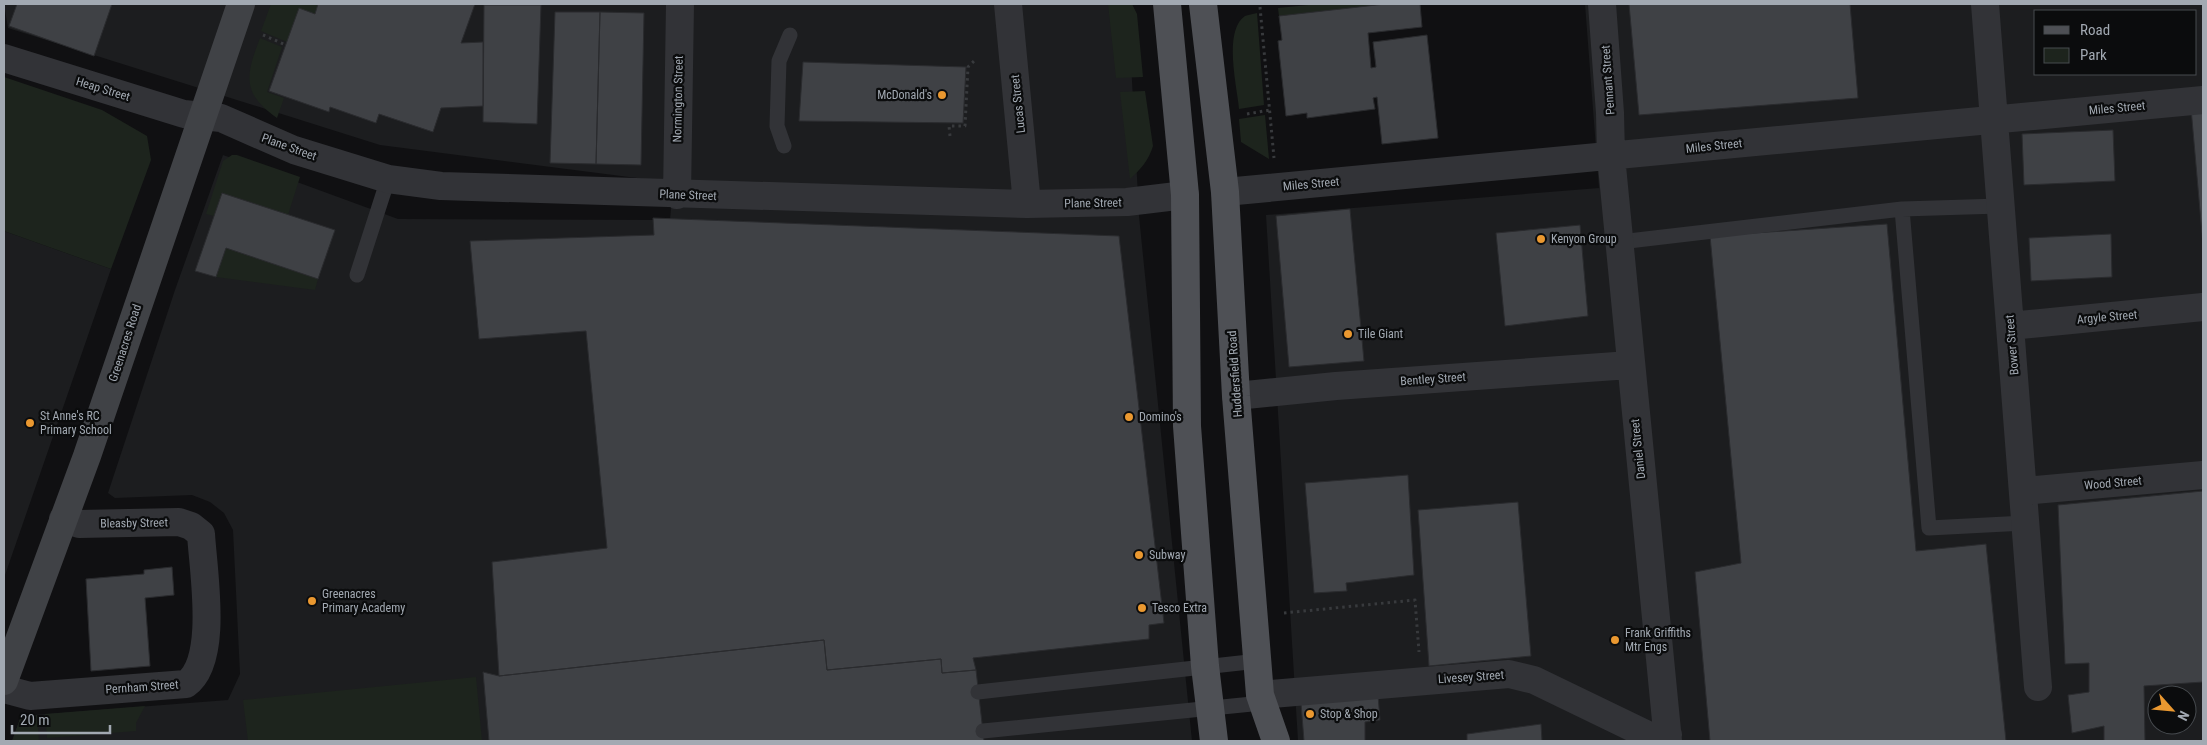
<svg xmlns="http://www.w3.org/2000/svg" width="2207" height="745" font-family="'Roboto Condensed',sans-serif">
	<rect width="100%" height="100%" fill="#101012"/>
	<path fill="#1c1d1f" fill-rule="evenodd" d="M4,4H673L668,182L380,145L8,28Z
		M689,4H1128L1139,216L1192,741H12L21,716L228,700L240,674L233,530L224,513L210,502L192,495L115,498L108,493L175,290L223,155L398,219L670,220Z
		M1585,4H2203V740L1298,741L1266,215L1599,188ZM2036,11H2196V74H2036ZM2157,695H2187V725H2157Z
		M4,231L111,269L4,578Z"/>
	<path fill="#1d241d" d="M271,4H318L315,14L299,9L287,42L261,31Z
		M1108,4H1132L1137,14L1143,77L1116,78Z
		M1318,4H1385L1279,16L1278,8Z
		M1257,13L1264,105L1239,109C1237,86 1223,31 1245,16C1248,15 1253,14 1257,13Z
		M260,38L282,47L267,92L284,98L277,118C241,93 246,75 260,38Z
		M4,77L102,110L147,136L151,160L111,269L4,231Z
		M1145,91L1153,146C1149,160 1140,170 1130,179L1120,92Z
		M1265,115L1269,159L1241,142L1239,119Z
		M232,155H237L300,177L288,215L222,193L214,216L206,214L223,161Z
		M226,248L318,279L315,290L216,277Z
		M476,677L482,741H248L243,700Z
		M145,706L136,723V731L47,738L45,714Z
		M37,715L39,741H12L21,716Z"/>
	<path fill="#3f4145" stroke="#2a2b2e" d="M17,4H112L94,56L9,26Z
		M318,4H475L461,43L483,42V106L441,108L433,132L379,114L376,123L330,107L329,112L269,91L299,8L315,14Z
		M1385,4H1420L1422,27L1368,33L1371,68L1376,67L1373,42L1427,35L1438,138L1382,144L1377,97L1373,98L1375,109L1307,118V113L1286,116L1278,41L1282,40L1279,16Z
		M1629,4H1850L1858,98L1639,115Z
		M484,5H541L537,124L483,122Z
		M555,12H600L596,164L550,163Z
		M600,12L644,13L641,165L596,164Z
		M803,62L966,67L963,123L799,121Z
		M2203,107V245L2191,108Z
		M2113,130L2115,181L2024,185L2022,134Z
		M222,193L335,230L318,279L226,248L216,277L195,271Z
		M1350,209L1364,361L1289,367L1276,216Z
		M653,218L1119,236L1164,623L1149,625V639L973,658L976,670L942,673L941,659L827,670L824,640L499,676L492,562L607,548L586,331L479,339L470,241L654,235Z
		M1887,224L1916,551L1986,544L2006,741H1710L1695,572L1741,563L1710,236Z
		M1580,225L1588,316L1505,326L1496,233Z
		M2111,234L2112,277L2031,281L2029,238Z
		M1408,475L1414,575L1346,583L1347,591L1314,593L1305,483Z
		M2203,491V682L2144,686L2145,741H2104V726L2072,733L2068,695L2089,692V663L2065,664L2058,505Z
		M1518,502L1531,656L1429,666L1418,510Z
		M172,567L174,595L145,598L150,666L91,671L86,579L144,574V570Z
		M824,640L827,670L941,659L942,673L976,670L984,741H489L483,672L499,676Z
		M1378,695L1380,720L1365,722V741H1304L1301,703Z
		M1541,724L1542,741H1467V734Z"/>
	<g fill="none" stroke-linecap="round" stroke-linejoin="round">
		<path stroke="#383a3d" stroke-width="3" stroke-dasharray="2.5 4" stroke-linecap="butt" d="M1260,7L1274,158
			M263,35L286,45
			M1247,114L1270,110
			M950,136L949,126H965L968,67L976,59
			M1284,613L1415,600L1419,652"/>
		<path stroke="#323337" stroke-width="15" d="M784,146L777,126L779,61L790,35
			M1902,209L1929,528L2025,523
			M1620,242L1902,209L2000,206
			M357,275L388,179
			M978,692L1258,661
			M983,731L1262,703"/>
		<path stroke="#323337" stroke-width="28" d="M1008,4L1027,204
			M1602,4L1610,113L1611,156L1668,741
			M1985,4L2038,687
			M4,58L184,114L221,118L294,150L388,179L441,186L1027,204L1127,202L1185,195
			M1225,192L2203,100
			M677,195L680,4
			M2010,326L2203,307
			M1236,396L1336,386L1630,365
			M2023,491L2203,475
			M4,689L30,696L186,684C219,661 203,570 201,534L191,526L179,522L79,524L63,519
			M1260,695L1509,674L1534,680L1652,737L1668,735"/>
		<path stroke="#404246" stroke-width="28" d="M4,681L87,456L241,4"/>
		<path stroke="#4e5055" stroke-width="28" d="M1167,4L1185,195L1187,426L1205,666L1214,741
			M1203,4L1225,192L1236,396L1260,695L1276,741"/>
	</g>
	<g fill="#ea9830" stroke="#0b0c0d" stroke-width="2">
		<circle cx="942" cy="95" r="5"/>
		<circle cx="1541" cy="239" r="5"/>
		<circle cx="1348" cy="334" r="5"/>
		<circle cx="1129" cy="417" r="5"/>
		<circle cx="30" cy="423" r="5"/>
		<circle cx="1139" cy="555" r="5"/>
		<circle cx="312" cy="601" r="5"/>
		<circle cx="1142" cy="608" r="5"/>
		<circle cx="1615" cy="640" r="5"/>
		<circle cx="1310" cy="714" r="5"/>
	</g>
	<g text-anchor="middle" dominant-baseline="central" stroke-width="4.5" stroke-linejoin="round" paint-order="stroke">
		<g font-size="12" fill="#a2a9b2" stroke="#0b0c0d">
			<text transform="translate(1608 80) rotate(-94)">Pennant Street</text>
			<text transform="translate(103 89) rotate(17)">Heap Street</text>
			<text transform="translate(678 99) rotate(-89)">Normington Street</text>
			<text transform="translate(1018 104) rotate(-96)">Lucas Street</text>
			<text transform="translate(2117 108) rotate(-5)">Miles Street</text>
			<text transform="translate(1714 146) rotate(-6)">Miles Street</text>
			<text transform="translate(289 147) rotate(20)">Plane Street</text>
			<text transform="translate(1311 184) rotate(-5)">Miles Street</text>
			<text transform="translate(688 195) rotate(2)">Plane Street</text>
			<text transform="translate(1093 203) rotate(-1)">Plane Street</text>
			<text transform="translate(2107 317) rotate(-5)">Argyle Street</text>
			<text transform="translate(125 343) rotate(-72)">Greenacres Road</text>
			<text transform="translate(2012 345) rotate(-95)">Bower Street</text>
			<text transform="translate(1235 374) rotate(-94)">Huddersfield Road</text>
			<text transform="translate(1433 379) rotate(-4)">Bentley Street</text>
			<text transform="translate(1638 449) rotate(-96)">Daniel Street</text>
			<text transform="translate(2113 483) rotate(-5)">Wood Street</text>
			<text transform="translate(134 523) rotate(-1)">Bleasby Street</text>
			<text transform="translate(1471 677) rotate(-4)">Livesey Street</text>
			<text transform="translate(142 687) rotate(-4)">Pernham Street</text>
		</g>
		<g font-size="12" fill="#a2a9b2" stroke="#0b0c0d" text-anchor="start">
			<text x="932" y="95" text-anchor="end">McDonald's</text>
			<text x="1551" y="239">Kenyon Group</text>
			<text x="1358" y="334">Tile Giant</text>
			<text x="40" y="416">St Anne's RC<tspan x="40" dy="14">Primary School</tspan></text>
			<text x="1139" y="417">Domino's</text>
			<text x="1149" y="555">Subway</text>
			<text x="322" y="594">Greenacres<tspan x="322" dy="14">Primary Academy</tspan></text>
			<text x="1152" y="608">Tesco Extra</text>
			<text x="1625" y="633">Frank Griffiths<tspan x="1625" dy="14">Mtr Engs</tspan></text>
			<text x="1320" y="714">Stop &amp; Shop</text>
		</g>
	</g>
	<rect width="2207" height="745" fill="none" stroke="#a2a9b2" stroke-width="10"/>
	<rect x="2034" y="10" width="162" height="65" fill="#0b0c0d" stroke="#474b4f"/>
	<rect x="2044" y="26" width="25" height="8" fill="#4e5055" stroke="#474b4f"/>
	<text x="2080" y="35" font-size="15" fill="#a2a9b2">Road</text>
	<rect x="2044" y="48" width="25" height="15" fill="#1d241d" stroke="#474b4f"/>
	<text x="2080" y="60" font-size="15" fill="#a2a9b2">Park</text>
	<g transform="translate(2172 710) rotate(117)"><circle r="24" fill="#0b0c0d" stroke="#474b4f"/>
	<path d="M0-4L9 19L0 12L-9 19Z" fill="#ea9830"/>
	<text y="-8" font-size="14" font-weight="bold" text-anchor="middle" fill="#a2a9b2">N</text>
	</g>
	<path d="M12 725v8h98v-8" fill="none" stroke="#a2a9b2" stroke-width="2.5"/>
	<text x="20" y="725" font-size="15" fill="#a2a9b2" stroke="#0b0c0d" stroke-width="4" paint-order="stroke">20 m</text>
</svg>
